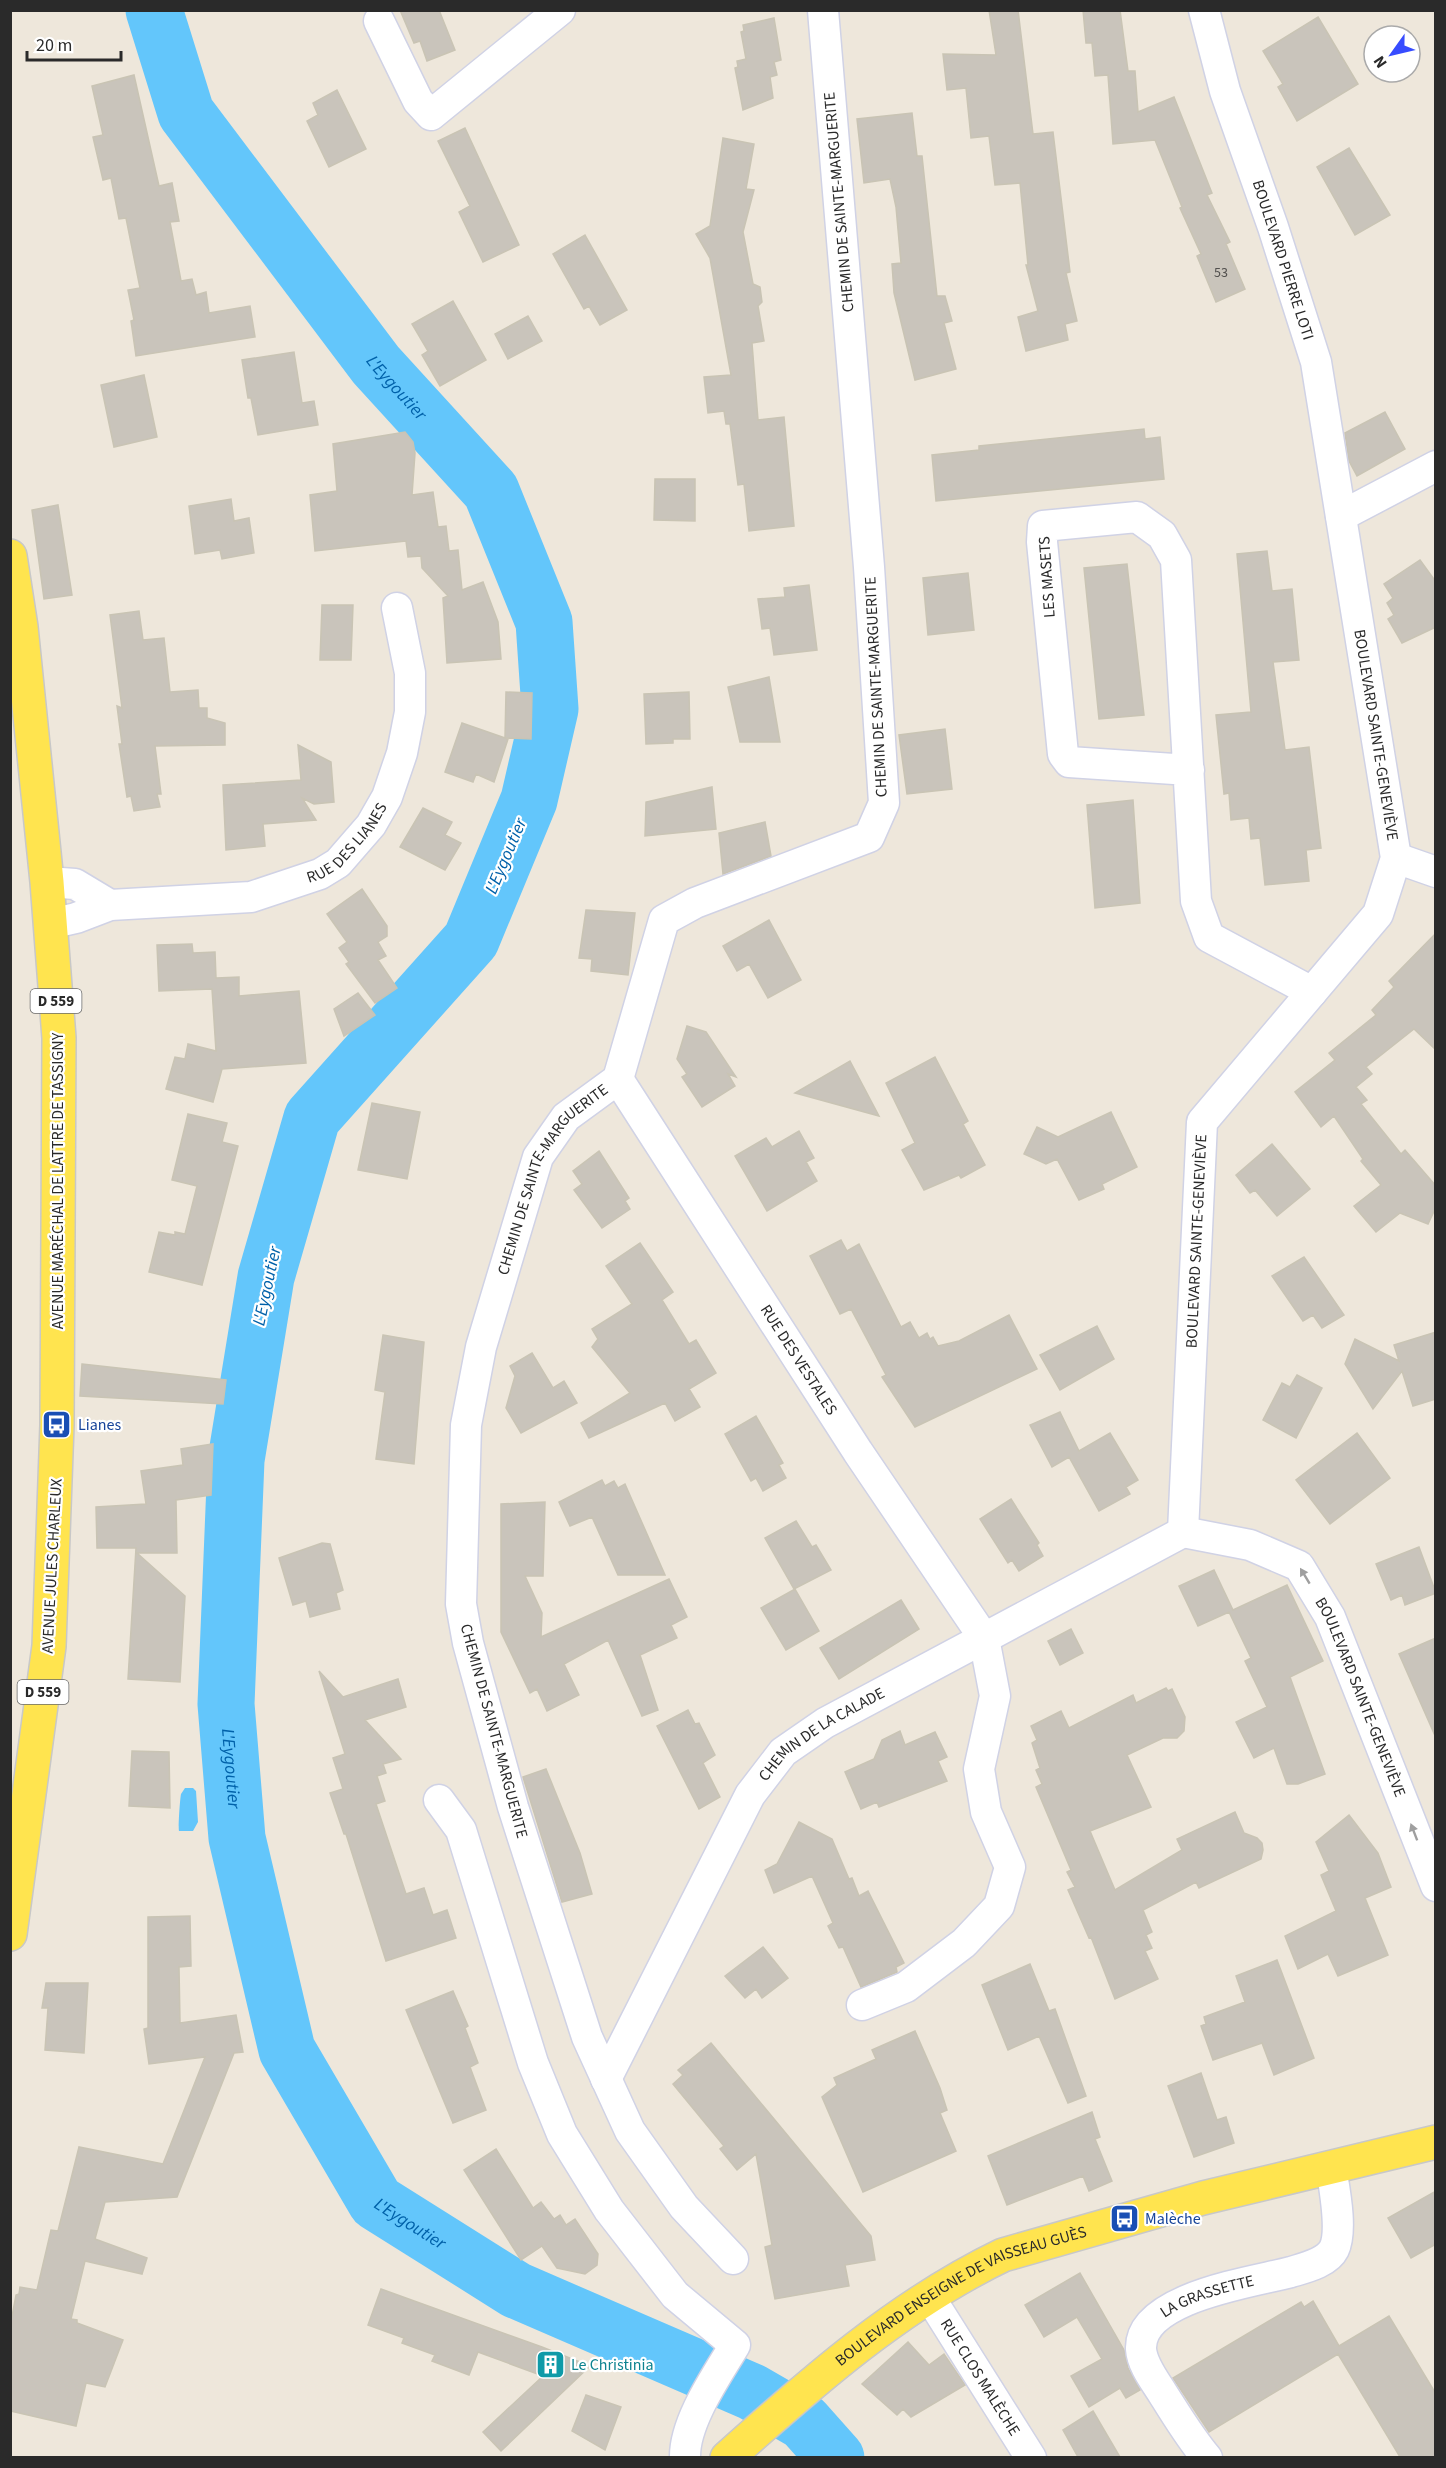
<svg xmlns="http://www.w3.org/2000/svg" width="1446" height="2468" font-family="'Source Sans 3',sans-serif">
	<rect width="100%" height="100%" fill="#eee7db"/>
	<path fill="#63c6fb" d="M185,1788H193L196,1791L198,1822L193,1831H179C178,1828 180,1799 181,1794Z
		M817,2411L864,2457H822L786,2437Z"/>
	<g fill="none" stroke-linecap="round" stroke-linejoin="round">
		<path stroke="#63c6fb" stroke-width="57" id="s1" d="M154,10L186,113L376,365L491,491L544,622L550,709L529,800L471,940L312,1118L266,1277L236,1460L226,1704L237,1838L287,2050L376,2202L516,2290L752,2392L804,2422L836,2458"/>
	</g>
	<path fill="#c9c4bb" stroke="#c9c4b4" stroke-width="1.5" d="M400,10H439L455,50L427,61L420,41L414,43Z
		M989,10H1018L1033,134L1053,132L1070,272L1066,273L1077,321L1065,324L1068,340L1026,351L1018,317L1038,311L1026,265H1028L1020,183L995,185L989,136L971,138L966,88L947,90L943,54L996,55Z
		M1083,10H1120L1128,71H1135L1138,112L1174,97L1212,193L1207,195L1230,242L1226,244L1245,289L1216,302L1197,256L1201,254L1180,208L1182,207L1155,140L1113,144L1108,75L1095,76L1092,43H1086Z
		M1318,17L1358,84L1297,121L1278,87L1283,84L1263,51Z
		M774,18L781,60L774,62L777,75L770,77L773,98L743,110L735,68L738,67L737,61L746,59L741,32L744,31L743,25Z
		M134,75L159,186L172,183L179,221L170,222L181,281L192,279L196,295L206,292L209,313L250,306L255,337L136,356L131,321L134,320L128,290L140,288L126,218L119,219L111,178L103,180L96,150L93,137L103,135L92,86Z
		M337,90L366,149L329,167L307,121L318,115L313,103Z
		M912,113L917,156H922L937,296H945L952,321L944,323L956,369L915,380L894,293L892,264L901,263L896,207L890,179L864,183L857,119Z
		M465,128L519,245L483,262L459,212L470,206L438,141Z
		M723,138L754,144L746,189L754,190L743,232L753,284L760,287L762,302L758,306L764,341L752,343L758,420L784,417L794,526L749,531L744,484L738,485L730,424H726L724,411L708,413L704,377L731,375L710,258L696,234L710,226Z
		M1349,148L1390,215L1355,235L1317,167Z
		M585,235L627,310L600,325L589,306L584,309L553,254Z
		M453,301L486,360L440,386L422,355L428,351L412,324Z
		M528,316L542,341L508,359L495,334Z
		M294,352L302,403L314,401L318,425L258,435L251,398H248L242,360Z
		M144,375L157,437L114,447L101,385Z
		M1385,412L1405,449L1357,476L1349,461L1345,433Z
		M1144,429L1145,439L1160,437L1164,479L936,501L932,455L979,450V446Z
		M405,432L413,442L415,453L412,495L433,492L438,527L446,526L449,551L458,550L462,590L483,582L498,622L501,659L447,663L443,598L448,596L422,568L421,556L408,557L406,541L315,551L310,495L337,491L333,444Z
		M655,479H695V521L654,520Z
		M231,499L234,521L249,518L254,553L222,559L220,550L195,554L189,506Z
		M58,505L72,595L44,599L32,510Z
		M1267,551L1272,591L1292,589L1299,660L1273,662L1285,750L1309,747L1321,848L1306,850L1309,881L1265,885L1260,838L1251,839L1249,818L1231,820L1229,793L1224,794L1216,715L1251,712L1237,554Z
		M1420,560L1436,582V627L1402,643L1388,619L1394,615L1387,603L1393,598L1384,584Z
		M1127,564L1144,715L1099,719L1084,568Z
		M968,573L974,630L928,635L923,578Z
		M809,585L817,650L774,655L770,628L762,629L758,599L785,597L784,588Z
		M322,605H353L351,660H320Z
		M139,611L143,640L164,638L170,692L198,690L199,708H207V718L225,723V745L155,746L161,794H157L160,807L134,811L131,796L127,797L119,744H122L117,706L122,708L110,615Z
		M769,677L780,742H740L728,687Z
		M506,692L532,693L531,739L505,738Z
		M689,692L690,739H673V743L646,744L644,694Z
		M462,723L508,739L494,782L476,774L473,782L445,772Z
		M945,729L952,789L907,794L899,735Z
		M298,745L331,762L334,802L314,804L302,798L316,820L263,824L265,846L226,850L223,785L301,780Z
		M712,787L716,829L645,836L646,802Z
		M1133,800L1140,903L1095,908L1087,805Z
		M423,808L452,822L445,835L461,843L445,870L400,847Z
		M765,822L771,856L723,874L719,833Z
		M362,889L387,926V936L378,942L386,956L378,960L397,988L375,1003L346,964L349,962L339,948L347,942L327,914Z
		M586,910L635,913L628,975L591,971L592,959L579,958Z
		M769,920L801,980L768,998L749,964L737,971L723,946Z
		M1436,933V1050L1414,1029L1366,1067L1372,1074L1356,1087L1367,1100L1361,1104L1401,1154L1405,1150L1436,1186V1207L1428,1224L1400,1213L1376,1232L1354,1206L1381,1185L1361,1161L1363,1159L1334,1116L1321,1127L1295,1092L1335,1060L1329,1053L1376,1015L1372,1010L1394,987L1389,981Z
		M192,944L193,953L215,952L216,978L239,977V996L299,991L306,1063L222,1069L213,1102L166,1089L175,1057L185,1059L188,1044L216,1051L212,989L159,991L157,945Z
		M358,993L375,1015L344,1036L334,1009Z
		M687,1026L706,1032L736,1077L728,1074L735,1086L702,1107L682,1077L687,1074L677,1059Z
		M935,1057L968,1121L963,1124L985,1165L961,1178L959,1175L924,1190L902,1150L915,1143L886,1083Z
		M850,1061L879,1116L795,1093Z
		M372,1103L420,1112L407,1179L358,1170Z
		M1111,1112L1137,1167L1102,1184L1104,1189L1079,1200L1057,1159L1046,1164L1024,1154L1037,1127L1058,1137Z
		M188,1114L227,1123L222,1142L238,1146L202,1285L149,1272L159,1232L175,1235V1232L185,1234L197,1186L172,1180Z
		M799,1131L814,1158L806,1162L817,1181L767,1211L735,1156L766,1138L772,1147Z
		M1272,1144L1310,1189L1277,1216L1255,1190L1250,1193L1236,1175Z
		M599,1151L629,1198L625,1201L630,1209L602,1228L574,1190L582,1184L573,1171Z
		M841,1240L847,1251L859,1244L901,1327L910,1322L919,1338L927,1333L930,1339L933,1337L938,1346L959,1341L1009,1315L1037,1369L915,1427L882,1377L886,1375L851,1309L840,1314L810,1256Z
		M640,1243L673,1292L662,1300L689,1344L696,1340L716,1373L689,1389L700,1407L675,1421L665,1403L589,1438L581,1423L630,1393L592,1347L598,1339L592,1329L632,1304L606,1266Z
		M1304,1257L1344,1315L1322,1328L1313,1315L1303,1321L1272,1276Z
		M1097,1326L1114,1359L1060,1390L1040,1355Z
		M1436,1332V1399L1413,1406L1402,1371L1373,1409L1345,1364L1355,1339L1399,1361L1394,1345Z
		M383,1335L424,1342L414,1464L376,1459L385,1392L375,1390Z
		M532,1353L553,1388L564,1381L577,1403L521,1433L506,1408L515,1376L510,1366Z
		M82,1364L226,1380L223,1404L80,1396Z
		M1297,1375L1322,1388L1296,1438L1263,1420L1282,1383L1290,1387Z
		M1060,1412L1079,1451L1110,1433L1138,1480L1126,1487L1130,1494L1099,1511L1069,1457L1052,1467L1030,1425Z
		M756,1416L783,1463L779,1465L786,1478L763,1491L756,1478L751,1481L725,1434Z
		M1357,1433L1390,1478L1330,1524L1296,1480Z
		M213,1444L211,1495L176,1500L177,1553H137L185,1596L180,1682L128,1679L136,1548H97L96,1507L146,1504L141,1471L183,1465L181,1449Z
		M602,1480L605,1486L614,1481L618,1488L625,1484L665,1575H618L592,1517L570,1526L559,1502Z
		M1011,1499L1039,1543L1037,1545L1043,1556L1019,1571L1012,1560L1008,1563L980,1519Z
		M545,1502L543,1576H525L542,1613L541,1637L669,1579L687,1617L671,1625L677,1638L640,1655L658,1710L642,1716L608,1640L564,1664L579,1695L547,1711L537,1689L530,1693L501,1632V1504Z
		M796,1521L812,1547L816,1545L831,1570L794,1589L765,1538Z
		M322,1543L330,1544L343,1590L336,1593L340,1609L310,1617L306,1601L293,1605L279,1558Z
		M1419,1547L1436,1593L1405,1605L1402,1595L1391,1600L1376,1564Z
		M1214,1570L1233,1610L1287,1585L1323,1661L1290,1677L1325,1774L1298,1784H1287L1274,1748L1254,1758L1236,1722L1267,1707L1245,1661L1251,1658L1229,1612L1198,1626L1179,1586Z
		M795,1589L819,1631L786,1650L761,1608Z
		M901,1600L919,1629L839,1679L820,1648Z
		M1071,1629L1083,1653L1060,1665L1048,1641Z
		M1436,1638V1738L1399,1654Z
		M319,1671L343,1697L398,1679L406,1707L365,1720L401,1759L383,1764L386,1773L377,1776L385,1801L376,1804L406,1894L424,1888L433,1915L447,1910L456,1938L386,1961L346,1834H344L330,1793L343,1789L333,1758L345,1754Z
		M1166,1688L1168,1691L1172,1689L1185,1717L1184,1731L1177,1738H1163L1127,1755L1151,1807L1090,1831L1115,1890L1182,1850L1177,1839L1235,1812L1244,1833L1257,1838L1262,1843L1263,1850L1261,1859L1199,1888L1196,1882L1143,1910L1152,1932L1146,1935L1152,1948L1145,1951L1158,1979L1115,1999L1091,1937L1089,1938L1068,1890L1075,1887L1067,1872L1071,1870L1036,1787L1042,1784L1036,1770L1040,1768L1032,1743L1037,1740L1031,1726L1061,1711L1069,1728L1133,1695L1136,1703Z
		M688,1710L695,1724L699,1723L715,1755L703,1763L720,1797L699,1809L657,1726Z
		M900,1731L905,1745L935,1732L947,1757L938,1761L947,1781L879,1807L877,1802L861,1809L845,1772L874,1759L882,1740Z
		M132,1751L169,1752L170,1808L129,1806Z
		M546,1769L580,1853L592,1894L562,1902L523,1777Z
		M1349,1815L1378,1853L1391,1887L1365,1898L1388,1955L1338,1976L1328,1954L1298,1969L1285,1936L1336,1911L1321,1875L1329,1871L1316,1842Z
		M799,1822L832,1839L849,1879L852,1878L859,1896L868,1891L904,1963L896,1967L897,1972L861,1987L843,1947L839,1948L828,1926L833,1923L812,1876L774,1893L765,1870L777,1864Z
		M190,1916L191,1966L179,1967L180,2023L236,2015L243,2052L234,2053L177,2197L105,2202L95,2239L147,2258L142,2274L85,2261L71,2319L77,2320V2323L123,2340L105,2387L86,2383L76,2426L10,2411V2327L16,2295L19,2294L20,2287L37,2290L51,2230L58,2231L79,2147L163,2164L205,2057L149,2064L144,2029L148,2028V1917Z
		M763,1947L788,1978L762,1998L756,1989L745,1998L725,1976Z
		M1277,1960L1314,2058L1274,2075L1262,2043L1213,2060L1201,2026L1206,2024L1204,2017L1245,2002L1236,1976Z
		M1030,1964L1049,2011L1055,2009L1086,2096L1068,2103L1039,2036L1008,2050L982,1985Z
		M46,1983H88L84,2053L45,2050L48,2008H42Z
		M453,1991L468,2026L465,2028L478,2063L470,2067L486,2110L453,2123L406,2010Z
		M915,2031L940,2088L947,2110L940,2113L956,2151L863,2192L822,2097L837,2085L834,2078L876,2059L872,2050Z
		M711,2043L871,2236L875,2260L845,2265L849,2286L775,2299L765,2247L772,2245L756,2154L737,2170L720,2149L724,2146L673,2084L683,2075L678,2070Z
		M1201,2073L1217,2120L1226,2117L1234,2143L1194,2157L1168,2086Z
		M1092,2112L1100,2137L1095,2139L1112,2181L1089,2191L1083,2176L1007,2205L988,2156Z
		M496,2149L533,2208L541,2202L554,2219L560,2215L566,2225L575,2219L598,2254L597,2265L585,2274L557,2268L542,2246L521,2260L464,2170Z
		M1436,2191V2244L1411,2258L1388,2218Z
		M1080,2273L1124,2350L1128,2368L1140,2390L1126,2398L1120,2388L1089,2407L1071,2376L1102,2359L1077,2317L1044,2337L1025,2305Z
		M381,2289L542,2347L590,2366L501,2451L483,2432L543,2376L478,2352L469,2375L432,2361L435,2355L402,2343L404,2338L368,2325Z
		M1313,2301L1339,2346L1389,2316L1436,2394V2457H1400L1338,2354L1209,2432L1173,2378L1301,2302L1304,2307Z
		M908,2342L929,2365L944,2354L965,2385L911,2417L903,2409L897,2415L862,2384Z
		M586,2395L621,2407L605,2450L572,2431Z
		M1093,2411L1120,2457H1078L1063,2430Z"/>
	<g fill="none" stroke-linecap="round" stroke-linejoin="round">
		<defs>
			<g id="minor">
				<path d="M379,21L418,101L431,115L560,10"/>
				<path d="M1341,516L1436,466"/>
				<path d="M1189,770L1069,762L1063,754L1042,542L1043,526L1137,517L1162,535L1176,560L1196,901L1209,937L1312,992"/>
				<path d="M1396,858L1436,872"/>
				<path d="M47,882L75,884L110,905"/>
				<path id="s2" d="M50,924L76,918L110,905L251,897L320,874L338,863L371,825L387,797L402,753L410,712V673L397,608"/>
				<path id="s3" d="M618,1079L858,1452L984,1638L995,1696L979,1769L986,1812L1010,1867L999,1906L964,1943L906,1987L862,2005"/>
				<path id="s4" d="M1183,1532L1202,1122L1378,914L1396,858L1316,362L1273,227L1225,91L1204,10"/>
				<path id="s5" d="M1183,1532L1250,1545L1299,1566L1330,1617L1436,1886"/>
				<path d="M439,1800L461,1830L533,2063L562,2134L609,2210L675,2295L735,2345C717,2375 684,2422 685,2458"/>
				<path id="s6" d="M606,2079L750,1795L783,1752L825,1723L1183,1532"/>
				<path id="s7" d="M733,2259L684,2207L630,2131L587,2037L513,1807L468,1643L461,1604L466,1425L481,1347L538,1157L566,1117L618,1079L664,920L695,903L869,837L884,803L869,567L823,10"/>
				<path id="s8" d="M929,2296L1031,2458"/>
				<path id="s9" d="M1207,2458C1190,2438 1177,2416 1163,2394C1155,2381 1142,2365 1141,2349C1139,2297 1254,2282 1291,2272C1304,2268 1327,2263 1334,2249C1343,2230 1334,2187 1331,2167"/>
			</g>
			<g id="major">
				<path d="M10,556L21,627L47,882L59,1038L57,1425L49,1646L10,1934"/>
				<path id="s10" d="M727,2458C812,2382 899,2305 1003,2255L1203,2198L1436,2142"/>
			</g>
		</defs>
		<use href="#minor" stroke="#d0d2e5" stroke-width="33"/>
		<use href="#major" stroke="#c8c8c8" stroke-width="36"/>
		<use href="#minor" stroke="#fff" stroke-width="30"/>
		<use href="#major" stroke="#ffe44f" stroke-width="33"/>
	</g>
	<defs><path id="oneway-solid" d="M-6-.8H1V-3.2L6.5 0L1 3.2V.8H-6Z" transform="scale(1.5)"/></defs>
	<g fill="#9f9f9f">
		<use href="#oneway-solid" transform="translate(1305 1576) rotate(-121)"/>
		<use href="#oneway-solid" transform="translate(1414 1832) rotate(-111)"/>
	</g>
	<defs>
		<symbol id="bus-square" viewBox="-11 -11 22 22"><rect x="-9" y="-9" width="18" height="18" rx="4" fill="#1a4fb4" stroke="#fff"/><path d="M-5-6H5V4H4V6H2V4H-2V6H-4V4H-5ZM-3.5-4V0h7V-4ZM-3.5 1.2v1.5H-2V1.2ZM2 1.2v1.5H3.5V1.2Z" fill="#fff"/></symbol>
		<symbol id="building-square" viewBox="-11 -11 22 22"><rect x="-9" y="-9" width="18" height="18" rx="4" fill="#0f9aa8" stroke="#fff"/><path d="M-4-6H4V6H1V3H-1V6H-4ZM-2.5-4.3h1.7v1.8h-1.7ZM.8-4.3h1.7v1.8H.8ZM-2.5-1h1.7V.8h-1.7ZM.8-1h1.7V.8H.8Z" fill="#fff"/></symbol>
	</defs>
	<g fill-rule="evenodd">
		<use href="#bus-square" x="40" y="1408" width="33" height="33"/>
		<use href="#bus-square" x="1108" y="2202" width="33" height="33"/>
		<use href="#building-square" x="534" y="2348" width="33" height="33"/>
	</g>
	<g text-anchor="middle" dominant-baseline="central" stroke-width="4.5" stroke-linejoin="round" paint-order="stroke">
		<g font-size="14" fill="#52504e">
			<text x="1221" y="273">53</text>
		</g>
		<g fill="#fff" stroke="#6a6a6a" stroke-width="1.5">
			<rect x="30.5" y="989" width="51" height="24" rx="4.5"/>
			<rect x="17.5" y="1680" width="51" height="24" rx="4.5"/>
		</g>
		<g font-size="15" font-weight="bold" fill="#2a2a2a">
			<text x="56" y="1001">D 559</text>
			<text x="43" y="1692">D 559</text>
		</g>
		<g font-size="16" fill="#2a2a2a" stroke="#fff">
			<text transform="translate(839 202) rotate(-95)">CHEMIN DE SAINTE-MARGUERITE</text>
			<text transform="translate(1283 260) rotate(72)">BOULEVARD PIERRE LOTI</text>
			<text transform="translate(1047 577) rotate(-94)">LES MASETS</text>
			<text transform="translate(876 687) rotate(-93)">CHEMIN DE SAINTE-MARGUERITE</text>
			<text transform="translate(1376 735) rotate(81)">BOULEVARD SAINTE-GENEVIÈVE</text>
			<text stroke="none"><textPath href="#s2" startOffset="318">RUE DES LIANES</textPath></text>
			<text transform="translate(58 1181) rotate(-90)">AVENUE MARÉCHAL DE LATTRE DE TASSIGNY</text>
			<text stroke="none"><textPath href="#s7" startOffset="1164">CHEMIN DE SAINTE-MARGUERITE</textPath></text>
			<text stroke="none"><textPath href="#s4" startOffset="291">BOULEVARD SAINTE-GENEVIÈVE</textPath></text>
			<text stroke="none"><textPath href="#s3" startOffset="334">RUE DES VESTALES</textPath></text>
			<text transform="translate(52 1566) rotate(-87)">AVENUE JULES CHARLEUX</text>
			<text stroke="none"><textPath href="#s5" startOffset="267">BOULEVARD SAINTE-GENEVIÈVE</textPath></text>
			<text transform="translate(494 1731) rotate(75)">CHEMIN DE SAINTE-MARGUERITE</text>
			<text stroke="none"><textPath href="#s6" startOffset="414">CHEMIN DE LA CALADE</textPath></text>
			<text stroke="none"><textPath href="#s10" startOffset="288">BOULEVARD ENSEIGNE DE VAISSEAU GUÈS</textPath></text>
			<text stroke="none"><textPath href="#s9" startOffset="220">LA GRASSETTE</textPath></text>
			<text stroke="none"><textPath href="#s8" startOffset="96">RUE CLOS MALÈCHE</textPath></text>
		</g>
		<g font-size="16" fill="#164399" stroke="#fff" text-anchor="start">
			<text x="78" y="1425">Lianes</text>
			<text x="1145" y="2219">Malèche</text>
		</g>
		<g font-size="16" fill="#0d838f" stroke="#fff" text-anchor="start">
			<text x="571" y="2365">Le Christinia</text>
		</g>
		<g font-size="18" font-style="italic" fill="#0061a9" stroke="#fff">
			<text stroke="none"><textPath href="#s1" startOffset="454">L'Eygoutier</textPath></text>
			<text transform="translate(506 856) rotate(-67)">L'Eygoutier</text>
			<text transform="translate(267 1286) rotate(-78)">L'Eygoutier</text>
			<text stroke="none"><textPath href="#s1" startOffset="1966">L'Eygoutier</textPath></text>
			<text stroke="none"><textPath href="#s1" startOffset="2470">L'Eygoutier</textPath></text>
		</g>
	</g>
	<rect width="1446" height="2468" fill="none" stroke="#2a2a2a" stroke-width="24"/>
	<g transform="translate(1392 54) rotate(236)"><circle r="28" fill="#ffffff" stroke="#aaaaaa" stroke-width="1.5"/>
	<path d="M0-4.5L10 22L0 15L-10 22Z" fill="#374cff"/>
	<text y="-9" font-size="16" font-weight="bold" text-anchor="middle" fill="#2a2a2a">N</text>
	</g>
	<path d="M27 51v9h94v-9" fill="none" stroke="#2a2a2a" stroke-width="3"/>
	<text x="36" y="51" font-size="18" fill="#2a2a2a" stroke="#ffffff" stroke-width="4.5" paint-order="stroke">20 m</text>
</svg>
